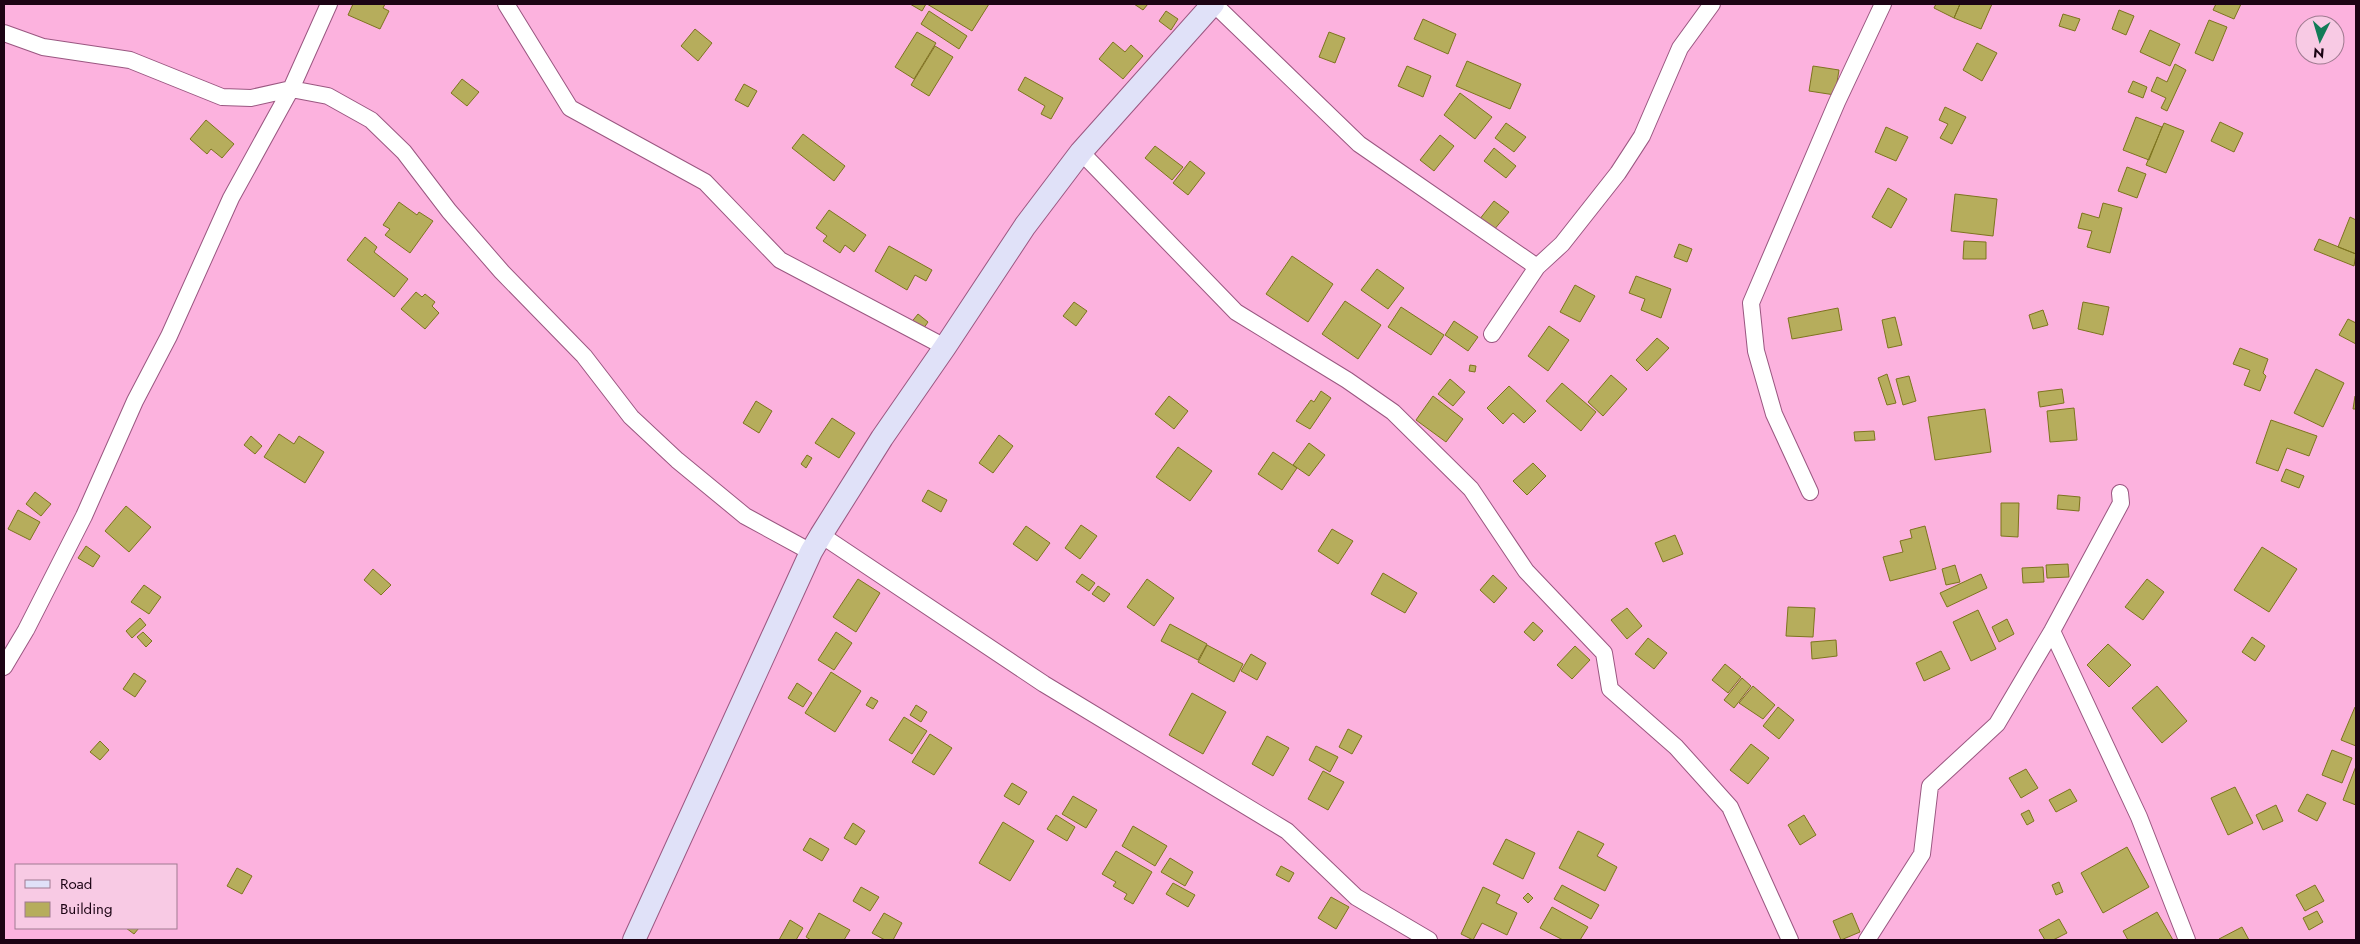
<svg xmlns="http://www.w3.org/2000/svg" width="2360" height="944" font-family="Jost,sans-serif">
	<rect width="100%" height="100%" fill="#fcb2de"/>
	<path fill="#b6ad5c" stroke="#7e741f" d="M353,4H385L383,8L389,11L380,29L348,15Z
		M910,4H926L922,11Z
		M927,4H989L972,31Z
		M1134,4H1148L1143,10Z
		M1936,4H1960L1954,18L1934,8Z
		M1960,4H1992L1981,29L1954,18Z
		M2216,4H2241L2234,19L2213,10Z
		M2119,10L2134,16L2126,35L2112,29Z
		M929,11L967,36L959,49L921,24Z
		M1166,11L1178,19L1171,30L1159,21Z
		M2063,14L2080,19L2075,31L2059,26Z
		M1423,19L1456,34L1448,54L1414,39Z
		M2209,20L2227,27L2213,61L2195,53Z
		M695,29L712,43L698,61L681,46Z
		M2150,30L2180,44L2170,66L2140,52Z
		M917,32L936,43L914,79L895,67Z
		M1329,32L1345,38L1335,63L1319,57Z
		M1113,42L1125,52L1131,45L1143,56L1123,79L1099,59Z
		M1977,43L1997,53L1982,81L1963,70Z
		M935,46L953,57L929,96L911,85Z
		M1467,61L1521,84L1510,109L1456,86Z
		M2175,64L2186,70L2167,111L2161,108L2166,98L2151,91L2157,77L2167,82Z
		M1407,66L1431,76L1423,97L1398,86Z
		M1813,66L1839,70L1835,95L1809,91Z
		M1025,77L1063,98L1051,119L1041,114L1045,106L1018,90Z
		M462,79L479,92L467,106L451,93Z
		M2133,81L2147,87L2143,98L2128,92Z
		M744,84L757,91L748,107L735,100Z
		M1460,93L1492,117L1475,139L1444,115Z
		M1945,107L1966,117L1952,144L1940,138L1948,124L1939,120Z
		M2136,117L2162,127L2149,160L2123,150Z
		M206,120L234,144L222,158L211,149L207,154L190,139Z
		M2220,122L2243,133L2234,152L2211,141Z
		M1506,123L1526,137L1514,152L1495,138Z
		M2164,123L2184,131L2166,173L2146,165Z
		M1886,127L1908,137L1896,161L1875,152Z
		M803,134L845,166L834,181L792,148Z
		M1440,135L1454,146L1434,171L1420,160Z
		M1155,146L1183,167L1172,180L1145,158Z
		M1494,148L1516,166L1506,178L1484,161Z
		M1190,161L1205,173L1188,195L1173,183Z
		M2127,167L2146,174L2137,198L2118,191Z
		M1888,188L1907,199L1891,228L1872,217Z
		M1955,194L1997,199L1993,236L1951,231Z
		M1494,201L1509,212L1493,231L1479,220Z
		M399,202L417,215L419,212L433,221L410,253L385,235L390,229L383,225Z
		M2103,203L2122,208L2110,253L2087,247L2092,231L2078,228L2082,213L2099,218Z
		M829,210L866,235L854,252L845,245L840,253L823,241L827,236L816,228Z
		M2350,217L2356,220V254L2338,247Z
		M365,237L377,247L374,252L408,279L394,297L347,260Z
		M2319,239L2356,254L2354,266L2314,250Z
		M1964,241L1986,242V259H1963Z
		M1679,244L1692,249L1687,262L1674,257Z
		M889,246L932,270L926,281L915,275L907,290L875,271Z
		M1292,256L1333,284L1308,322L1266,294Z
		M1377,269L1404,288L1388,309L1361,290Z
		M1636,276L1671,289L1661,318L1641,310L1645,299L1629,293Z
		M1575,285L1595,296L1580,322L1560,312Z
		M416,292L422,297L425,294L435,302L432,306L439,313L425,329L401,309Z
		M1345,301L1381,325L1358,359L1322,334Z
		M1074,302L1087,311L1076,326L1063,316Z
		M2083,302L2109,307L2103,335L2078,329Z
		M1401,307L1444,335L1431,355L1388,327Z
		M1838,308L1842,330L1792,339L1788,318Z
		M2043,310L2048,325L2033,329L2029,315Z
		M918,314L928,322L921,332L910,324Z
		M1895,317L1902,345L1888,348L1882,320Z
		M2348,319L2356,323V344L2339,335Z
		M1454,321L1478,337L1468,351L1445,335Z
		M1549,326L1569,340L1548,371L1528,356Z
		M1657,338L1669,348L1647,371L1636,360Z
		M2240,348L2268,359L2263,373L2266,376L2260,391L2244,385L2250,370L2233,364Z
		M1470,365L1476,366L1475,372L1469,371Z
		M2316,369L2344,383L2323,427L2294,413Z
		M1887,374L1896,403L1887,405L1878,378Z
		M1611,375L1627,389L1603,416L1588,402Z
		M1909,376L1916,401L1903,405L1896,379Z
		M1450,379L1465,392L1453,406L1438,394Z
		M1562,383L1596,412L1581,431L1546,401Z
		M1509,386L1536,411L1524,423L1513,413L1503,424L1487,408Z
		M2062,389L2064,403L2040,407L2038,392Z
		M1321,391L1331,398L1310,429L1296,421L1311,400L1314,402Z
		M1169,396L1188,411L1174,429L1155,414Z
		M1433,396L1463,419L1446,442L1416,420Z
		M2355,396L2356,397V409H2353Z
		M756,401L772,411L759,433L743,423Z
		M2074,408L2077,440L2050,442L2047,411Z
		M1985,409L1991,452L1935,460L1928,417Z
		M832,418L855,433L839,458L815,443Z
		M2271,420L2317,436L2309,456L2287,448L2278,471L2256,463Z
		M1874,431L1875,440L1855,441L1854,432Z
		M279,434L294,444L299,436L324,452L305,483L264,457Z
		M999,435L1013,446L993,473L979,463Z
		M251,436L262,446L255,454L244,445Z
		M1309,443L1325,455L1309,476L1293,465Z
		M1178,447L1212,471L1190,501L1156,477Z
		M1273,452L1297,468L1282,490L1258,474Z
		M807,455L812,458L806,468L801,464Z
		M1533,463L1546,476L1527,495L1513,481Z
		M2286,469L2304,476L2299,488L2281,481Z
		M928,490L947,500L941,512L922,501Z
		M35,492L51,504L41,516L26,504Z
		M2058,495L2080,497L2079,511L2057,509Z
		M2001,503H2019L2018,537L2001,536Z
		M126,506L151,527L129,552L105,531Z
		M18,510L40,522L30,540L8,529Z
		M1081,525L1097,536L1080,559L1065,548Z
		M1026,526L1050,543L1037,561L1013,544Z
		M1925,526L1936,569L1890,581L1883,557L1903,552L1900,541L1912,538L1910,530Z
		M1332,529L1353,541L1338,564L1318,551Z
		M1675,535L1683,554L1663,562L1655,543Z
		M86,546L100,556L93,567L78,558Z
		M2262,547L2297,569L2269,612L2234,590Z
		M2068,564L2069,577L2047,578L2046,565Z
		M1955,565L1960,582L1946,585L1942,569Z
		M2043,567L2044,582L2023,583L2022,568Z
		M373,569L391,585L381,595L364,580Z
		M1383,573L1417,593L1405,613L1371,594Z
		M1082,574L1095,583L1089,591L1076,582Z
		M1981,574L1987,588L1947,607L1940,593Z
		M1493,575L1507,588L1494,603L1480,590Z
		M858,579L880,593L856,632L833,617Z
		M1147,579L1174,598L1154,626L1127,607Z
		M2147,579L2164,592L2143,620L2125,607Z
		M144,585L161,597L149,614L131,602Z
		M1098,586L1110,594L1104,602L1092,594Z
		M1788,607L1815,608L1813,637L1786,636Z
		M1627,608L1642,626L1627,639L1611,620Z
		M1978,610L1996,649L1971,661L1953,622Z
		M140,618L146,625L132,638L126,631Z
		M2007,619L2014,634L1999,642L1992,627Z
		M1533,622L1543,631L1534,641L1524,632Z
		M1170,624L1207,644L1198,660L1161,641Z
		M143,632L152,641L146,647L137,637Z
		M836,632L852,643L834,670L818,660Z
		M2252,637L2265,646L2255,661L2242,652Z
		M1648,638L1667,653L1654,669L1635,654Z
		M1836,640L1837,656L1812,659L1811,642Z
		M2108,644L2131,665L2109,687L2087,665Z
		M1207,645L1243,664L1234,682L1198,662Z
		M1575,646L1590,660L1572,679L1557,665Z
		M1941,651L1950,669L1924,681L1916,663Z
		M1251,654L1266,663L1257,680L1241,671Z
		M1725,664L1741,677L1728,693L1712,680Z
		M831,672L861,691L835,732L805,713Z
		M134,673L146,681L135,697L123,689Z
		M1742,678L1751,686L1734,708L1724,700Z
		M797,683L812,693L803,707L788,698Z
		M1753,686L1775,705L1763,719L1739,703Z
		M2157,686L2187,721L2162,743L2132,708Z
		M1192,693L1226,712L1203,754L1169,735Z
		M871,697L878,701L873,709L866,705Z
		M916,705L927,712L921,722L910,715Z
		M1778,707L1794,720L1779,739L1763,726Z
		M2355,707H2356V746L2341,740Z
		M904,717L927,731L912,754L889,740Z
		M1348,729L1362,736L1352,754L1339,747Z
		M930,734L952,748L934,775L912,762Z
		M1267,736L1289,748L1273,776L1252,764Z
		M100,741L109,750L100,760L90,752Z
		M1751,744L1769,758L1748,784L1730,770Z
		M1316,746L1338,757L1330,772L1309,760Z
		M2332,750L2352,758L2342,783L2322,775Z
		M2356,766V805L2343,800Z
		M2026,769L2038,788L2021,798L2009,778Z
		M1323,771L1344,782L1328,810L1308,799Z
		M1012,783L1027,792L1019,805L1004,796Z
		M2235,787L2253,823L2228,835L2211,798Z
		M2070,789L2077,801L2056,812L2049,800Z
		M2307,794L2326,803L2317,821L2298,811Z
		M1073,796L1097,810L1086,828L1062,814Z
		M2276,805L2283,821L2263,830L2256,815Z
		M2029,810L2034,821L2027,825L2021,814Z
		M1056,815L1075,827L1067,841L1047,829Z
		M1804,815L1816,835L1800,845L1788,825Z
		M1003,822L1034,841L1010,881L979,863Z
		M853,823L865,831L856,845L844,838Z
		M1133,826L1167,846L1155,866L1122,846Z
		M1578,831L1604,844L1597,856L1617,867L1605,891L1559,868Z
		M810,838L829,849L822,861L803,850Z
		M1506,839L1535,853L1523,879L1493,864Z
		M2127,847L2149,887L2103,913L2081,873Z
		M1116,851L1152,872L1133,904L1124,899L1127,894L1113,886L1116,882L1102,874Z
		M1170,858L1193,872L1185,886L1161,872Z
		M1281,866L1294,873L1289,882L1276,875Z
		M237,868L252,876L242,894L227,886Z
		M2059,882L2063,892L2056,895L2052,885Z
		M1173,883L1195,895L1188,907L1166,894Z
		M1562,885L1599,905L1591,919L1554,899Z
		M2315,885L2324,901L2305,911L2296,895Z
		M861,887L879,897L870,911L853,901Z
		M1483,887L1500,895L1496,903L1517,913L1507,935L1482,923L1473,940L1461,934Z
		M1528,893L1533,898L1528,903L1523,898Z
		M1331,897L1349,907L1336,929L1318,918Z
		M1552,907L1588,927L1580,940H1563L1540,928Z
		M2317,911L2323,922L2309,930L2303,918Z
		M2157,912L2173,940H2128L2123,931Z
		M819,913L850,930L844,940H811L806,937Z
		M884,913L902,923L893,940H885L872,933Z
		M1852,913L1860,932L1841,940L1833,921Z
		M2059,919L2067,933L2053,940H2045L2039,930Z
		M790,920L803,928L796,940H779Z
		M2242,927L2249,940H2220L2219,939Z
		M126,928H139L134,934Z"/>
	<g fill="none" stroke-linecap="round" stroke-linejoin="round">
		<defs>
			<path id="street" d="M506,4L570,108L705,182L780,260L945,347
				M1214,4L1359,144L1537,267
				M4,33L43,47L130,60L222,97L251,98L291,89L328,96L371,120L404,152L449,211L502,272L584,356L631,417L677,460L745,516L811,552
				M1081,152L1236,312L1347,380L1393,412L1471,489L1526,571L1604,653L1610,689L1676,747L1730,807L1790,940
				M1492,334L1537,267L1562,244L1618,173L1642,136L1680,48L1712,4
				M1810,492L1774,414L1756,351L1751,303L1837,102L1883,4
				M821,535L1044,684L1287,831L1356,897L1429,940
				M2052,631L2139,817L2187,940
				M4,667L26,630L84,516L135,401L169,336L231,198L291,89L329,4
				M1867,940L1922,854L1930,786L1997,724L2052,631L2121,503L2120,493"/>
			<path id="secondary" d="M634,940L811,552L821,535L882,438L945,347L1025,226L1081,152L1213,4"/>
		</defs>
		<use href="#street" stroke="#9a5781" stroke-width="18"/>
		<use href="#secondary" stroke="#9a5781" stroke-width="24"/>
		<use href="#street" stroke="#fff" stroke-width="16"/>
		<use href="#secondary" stroke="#e0e1f8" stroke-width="22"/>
	</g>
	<rect width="2360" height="944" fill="none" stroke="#1c0414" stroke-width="10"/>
	<rect x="15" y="864" width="162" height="65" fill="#f8cae4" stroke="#a07b91"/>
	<rect x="25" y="880" width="25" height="8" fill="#e0e1f8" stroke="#a07b91"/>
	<text x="60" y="889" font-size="15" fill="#1c0414">Road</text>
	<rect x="25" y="902" width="25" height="15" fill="#b6ad5c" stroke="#a07b91"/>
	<text x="60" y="914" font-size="15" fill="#1c0414">Building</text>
	<g transform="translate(2320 40) rotate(185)"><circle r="24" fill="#f8cae4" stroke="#a07b91"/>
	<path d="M0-4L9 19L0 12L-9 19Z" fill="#127c57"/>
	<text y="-8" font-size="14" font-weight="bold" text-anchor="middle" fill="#1c0414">N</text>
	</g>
</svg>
